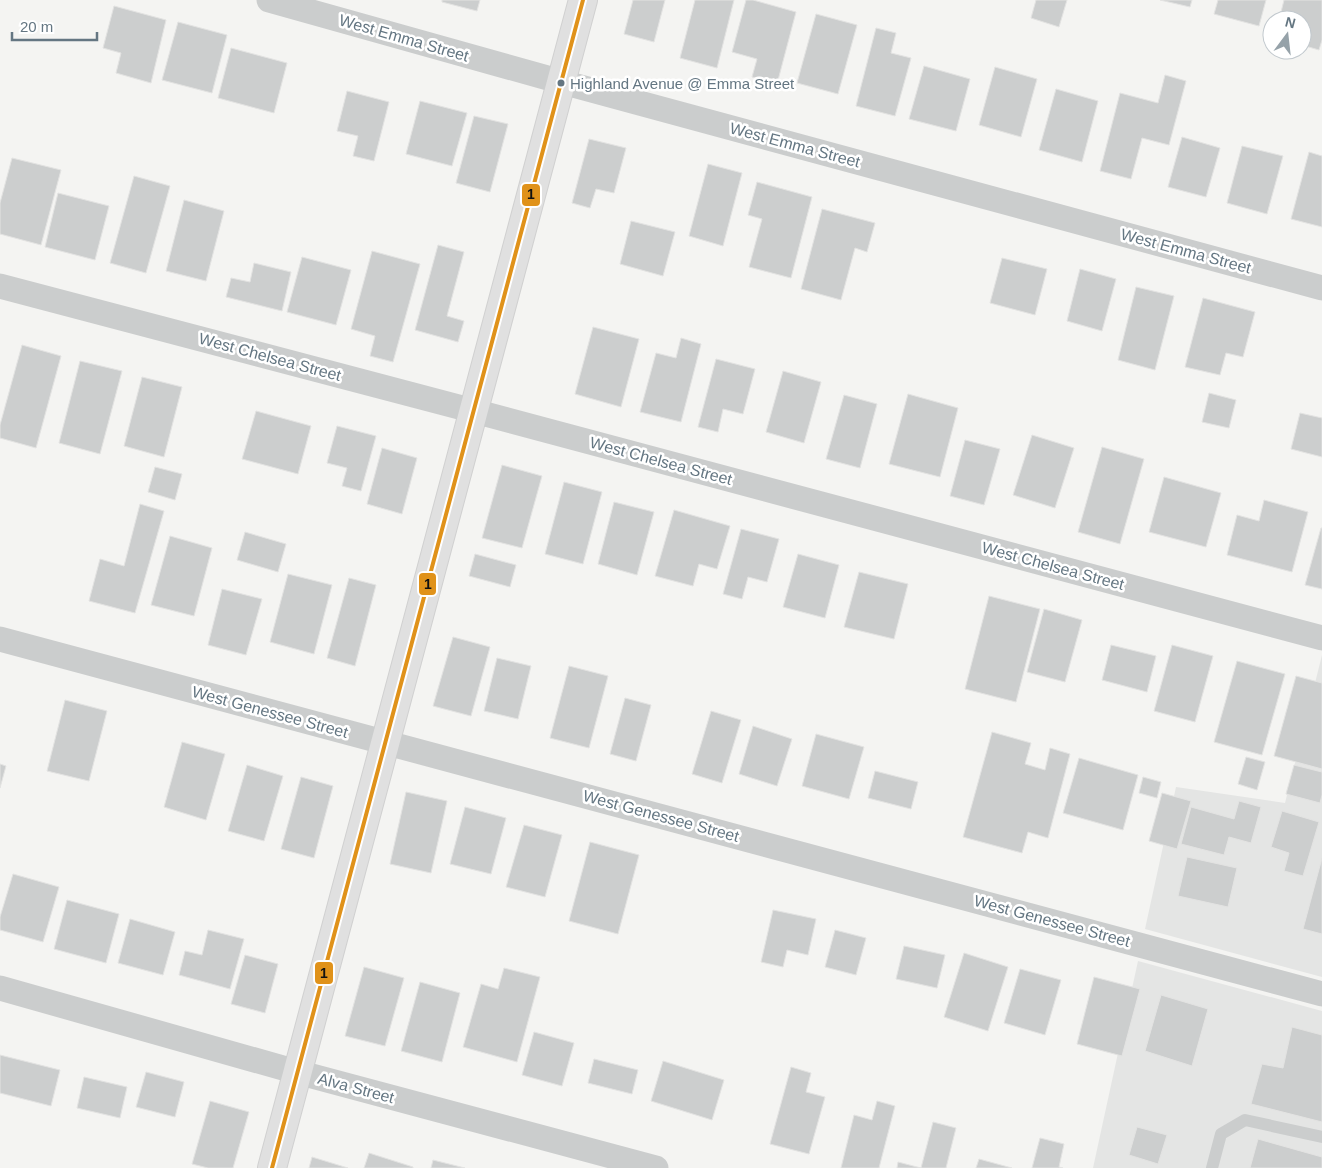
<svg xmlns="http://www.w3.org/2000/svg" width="1322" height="1168" font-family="Helvetica,sans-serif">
	<rect width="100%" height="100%" fill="#f4f4f2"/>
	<path fill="#e4e5e4" d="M1322,655V977L1145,929L1176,787L1285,803Z
		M1138,961L1322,1011V1168H1093Z"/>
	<path fill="#cccece" stroke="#e3e3e2" d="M442,0H480L477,11L442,2Z
		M633,0H665L654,42L624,34Z
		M695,0H734L717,68L680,58Z
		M746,0H753L796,12L777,84L752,77L757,59L732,52Z
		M1036,0H1067L1059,27L1031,18Z
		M1160,0H1192L1190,7Z
		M1218,0H1266L1259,26L1214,14Z
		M1284,0H1322V40L1319,50L1302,45V20H1279Z
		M114,6L166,20L151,83L116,73L121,53L103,48Z
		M816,14L857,25L838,94L797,83Z
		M178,22L227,35L212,93L162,80Z
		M876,28L896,33L891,53L911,58L895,116L856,106Z
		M231,48L287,63L274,113L218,98Z
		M924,66L970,79L956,131L909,119Z
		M995,67L1037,79L1021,137L979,125Z
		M1165,75L1186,81L1169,145L1142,138L1131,179L1100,171L1120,93L1158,103Z
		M1056,89L1098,101L1082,162L1039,150Z
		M347,91L389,102L374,161L353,156L358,136L337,131Z
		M420,101L467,113L452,166L406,154Z
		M474,116L508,124L490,192L456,183Z
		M1182,137L1220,148L1206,197L1168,187Z
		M589,139L626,148L614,193L596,189L590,208L572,203Z
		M1242,146L1283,156L1267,214L1227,203Z
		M1309,152L1322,156V227L1291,219Z
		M12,158L61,170L41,245L0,234V203Z
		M708,164L742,173L723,246L689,236Z
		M134,176L170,186L146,273L110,263Z
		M757,182L812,197L791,278L749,267L762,219L748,215Z
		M58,193L109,206L95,260L45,247Z
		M184,200L224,211L206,281L166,271Z
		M822,209L875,223L867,252L855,248L841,300L801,289Z
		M631,221L675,232L663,276L620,264Z
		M438,245L464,252L447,316L464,321L458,342L415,330Z
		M372,251L420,264L393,362L370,356L375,336L351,329Z
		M302,257L351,270L336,325L287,312Z
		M1002,258L1047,269L1035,315L990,303Z
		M254,263L291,272L282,311L226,297L231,278L250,282Z
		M1080,269L1116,279L1102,331L1067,321Z
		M1136,287L1174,296L1155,370L1118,360Z
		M1203,298L1255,312L1243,357L1226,353L1220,375L1185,367Z
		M593,327L639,339L621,407L575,394Z
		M681,338L701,344L681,422L640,412L656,353L676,358Z
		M22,345L61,356L36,448L0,438V425Z
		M716,359L755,369L743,414L723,409L718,432L698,427Z
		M80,361L122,371L100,454L59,443Z
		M783,371L821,382L804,443L766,432Z
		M142,377L182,387L164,457L124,446Z
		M1209,393L1236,400L1229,428L1202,422Z
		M908,394L958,408L940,477L889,464Z
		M844,395L877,404L860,468L826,459Z
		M256,411L311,426L298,474L242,459Z
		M1300,413L1322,418V457L1291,449Z
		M337,426L376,436L361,491L342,486L347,468L327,463Z
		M1032,435L1074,448L1055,508L1013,495Z
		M965,440L1000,449L984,505L950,496Z
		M1102,447L1144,459L1120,544L1078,532Z
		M382,448L417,458L402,514L367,504Z
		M502,465L542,476L522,548L482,538Z
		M155,467L182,474L175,500L148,492Z
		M1164,477L1221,493L1206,547L1149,532Z
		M564,482L602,492L583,564L545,554Z
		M1264,500L1308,512L1292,572L1227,555L1237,515L1259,521Z
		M614,502L654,512L637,575L598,564Z
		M140,504L164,511L135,613L89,601L100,559L124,566Z
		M674,510L730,526L717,569L699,564L693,586L655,576Z
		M1321,528H1322V589L1305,585Z
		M741,529L779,539L767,582L748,577L742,599L723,594Z
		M245,532L286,544L278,572L237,560Z
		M170,536L212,548L194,616L151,605Z
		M475,554L516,565L510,587L469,576Z
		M798,554L839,565L825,618L783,607Z
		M859,572L908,584L894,639L844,627Z
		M288,574L332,585L314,654L270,642Z
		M349,578L376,585L355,666L327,658Z
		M222,589L262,599L246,655L208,645Z
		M989,596L1040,609L1016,702L965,689Z
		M1044,609L1082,620L1065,682L1027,672Z
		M453,637L490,647L471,716L433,706Z
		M1111,645L1156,656L1147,692L1102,680Z
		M1172,645L1213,656L1195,722L1154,711Z
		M497,658L531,666L518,719L484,711Z
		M1237,661L1285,674L1262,755L1214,742Z
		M569,666L608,676L589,748L550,738Z
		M1296,676L1322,683V769L1274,756Z
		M625,698L651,705L636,761L610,754Z
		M65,700L107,711L89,781L47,771Z
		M711,711L741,720L722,783L692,774Z
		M753,726L792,739L777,786L739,774Z
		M992,732L1031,743L1025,764L1045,770L1050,748L1070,754L1048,838L1028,832L1022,853L963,837Z
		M816,734L864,747L849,799L802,786Z
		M182,742L225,754L206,820L164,807Z
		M1246,757L1265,762L1257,790L1238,784Z
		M1079,758L1138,775L1123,830L1063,813Z
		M0,764L6,766L0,788Z
		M247,765L283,776L264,841L228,831Z
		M1294,765L1322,772V795L1320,803L1286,794Z
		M875,771L918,782L911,809L868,798Z
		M301,777L333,786L314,858L281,849Z
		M1143,777L1161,782L1157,798L1139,793Z
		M406,792L447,801L431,873L390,864Z
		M1162,793L1191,801L1177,849L1149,841Z
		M1239,801L1261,807L1251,843L1229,837L1224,855L1181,844L1191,807L1234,819Z
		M465,807L506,818L491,874L450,864Z
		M1282,811L1319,822L1303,876L1284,871L1289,853L1271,847Z
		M524,825L562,835L545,897L506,887Z
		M590,842L639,855L618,934L569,921Z
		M1187,857L1237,868L1228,907L1178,896Z
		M1322,858V934L1303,929Z
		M13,874L59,887L43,942L0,930V917Z
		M67,900L119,914L106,963L54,949Z
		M773,910L816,919L808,955L787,950L783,967L761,962Z
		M130,919L175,932L163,975L118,963Z
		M208,930L244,939L230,989L179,975L185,951L202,955Z
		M835,930L866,938L856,975L825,967Z
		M904,946L945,955L937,988L896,979Z
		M964,953L1008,967L988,1031L944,1017Z
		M245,955L278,964L265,1013L231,1004Z
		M364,967L404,978L385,1046L345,1036Z
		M504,968L540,977L517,1062L463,1047L481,984L498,989Z
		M1020,969L1061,980L1045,1035L1004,1023Z
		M1094,977L1140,989L1122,1056L1077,1044Z
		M420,982L460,993L442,1062L401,1051Z
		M1161,995L1208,1009L1192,1066L1145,1051Z
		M1292,1027L1322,1035V1122L1251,1104L1262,1064L1283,1068Z
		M534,1032L574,1043L562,1086L522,1075Z
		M0,1055L60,1070L51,1106L0,1093Z
		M594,1059L638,1070L632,1094L588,1083Z
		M663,1061L724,1080L712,1120L651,1101Z
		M791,1067L811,1073L806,1092L825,1097L809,1154L770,1144Z
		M146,1072L184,1082L175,1117L136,1107Z
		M84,1077L127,1087L120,1118L77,1108Z
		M210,1101L249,1112L233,1168H208L192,1164Z
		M877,1101L895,1106L879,1168H841L854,1115L872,1120Z
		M933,1122L956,1128L946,1168H897L898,1162L921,1168Z
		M1137,1127L1167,1135L1158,1164L1129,1155Z
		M1040,1138L1064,1144L1059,1167L1063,1168H1032Z
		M1258,1139L1322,1157V1168H1250Z
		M369,1153L413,1167V1168H364Z
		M312,1157L348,1168H309Z
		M979,1159L1012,1168H976Z
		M433,1160L465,1168H431Z"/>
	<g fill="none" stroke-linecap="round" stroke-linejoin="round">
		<defs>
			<path id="primary" d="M272,1168L583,0"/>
		</defs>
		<use href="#primary" stroke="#d0d0d0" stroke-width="30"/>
		<path stroke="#cbcdcd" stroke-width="12" d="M1212,1168L1221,1134L1245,1120L1322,1137"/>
		<path stroke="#cbcdcd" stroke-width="25" d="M269,0L562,82L1322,288
			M0,286L474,411L1322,638
			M0,639L1322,994
			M0,988L297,1072L656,1168"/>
		<use href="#primary" stroke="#e0e0e0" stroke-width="28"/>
		<defs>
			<path id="bus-1" d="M272,1168L583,0"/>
		</defs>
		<use href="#bus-1" stroke="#fff" stroke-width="8"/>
		<use href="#bus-1" stroke="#e0921a" stroke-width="4"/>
	</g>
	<circle fill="#647682" stroke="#fff" stroke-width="2" cx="561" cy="83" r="4.5"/>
	<g text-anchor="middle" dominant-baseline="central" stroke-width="5" stroke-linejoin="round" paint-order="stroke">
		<g font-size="15" fill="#647682" stroke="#fff" text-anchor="start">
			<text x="570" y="83">Highland Avenue @ Emma Street</text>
		</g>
		<g font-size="16" fill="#647682" stroke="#fff">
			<text transform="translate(404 38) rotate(16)">West Emma Street</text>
			<text transform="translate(795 145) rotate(15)">West Emma Street</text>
			<text transform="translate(1186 251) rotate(15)">West Emma Street</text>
			<text transform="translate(270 357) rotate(15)">West Chelsea Street</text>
			<text transform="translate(661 461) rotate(15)">West Chelsea Street</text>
			<text transform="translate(1053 566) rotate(15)">West Chelsea Street</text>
			<text transform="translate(270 712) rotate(15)">West Genessee Street</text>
			<text transform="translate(661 816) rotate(15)">West Genessee Street</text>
			<text transform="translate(1052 921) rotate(15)">West Genessee Street</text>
			<text transform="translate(356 1088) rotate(15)">Alva Street</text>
		</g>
	</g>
	<g stroke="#fff" stroke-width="2">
		<rect x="521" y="183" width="20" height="24" rx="5" fill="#e0921a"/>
		<rect x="418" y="572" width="19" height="24" rx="5" fill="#e0921a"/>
		<rect x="314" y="961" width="20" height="24" rx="5" fill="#e0921a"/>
	</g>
	<g font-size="14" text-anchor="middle" font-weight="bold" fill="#111">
		<text x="531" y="199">1</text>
		<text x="428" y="589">1</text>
		<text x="324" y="978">1</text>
	</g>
	<g transform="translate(1287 35) rotate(15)"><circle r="24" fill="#ffffff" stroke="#c1c8cd"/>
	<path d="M0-4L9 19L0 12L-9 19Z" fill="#96a2a9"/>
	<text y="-8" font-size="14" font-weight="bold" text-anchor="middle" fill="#647682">N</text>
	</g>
	<path d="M12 32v8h85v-8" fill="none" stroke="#647682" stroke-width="2.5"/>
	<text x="20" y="32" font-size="15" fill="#647682" stroke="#ffffff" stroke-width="4" paint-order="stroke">20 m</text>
</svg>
